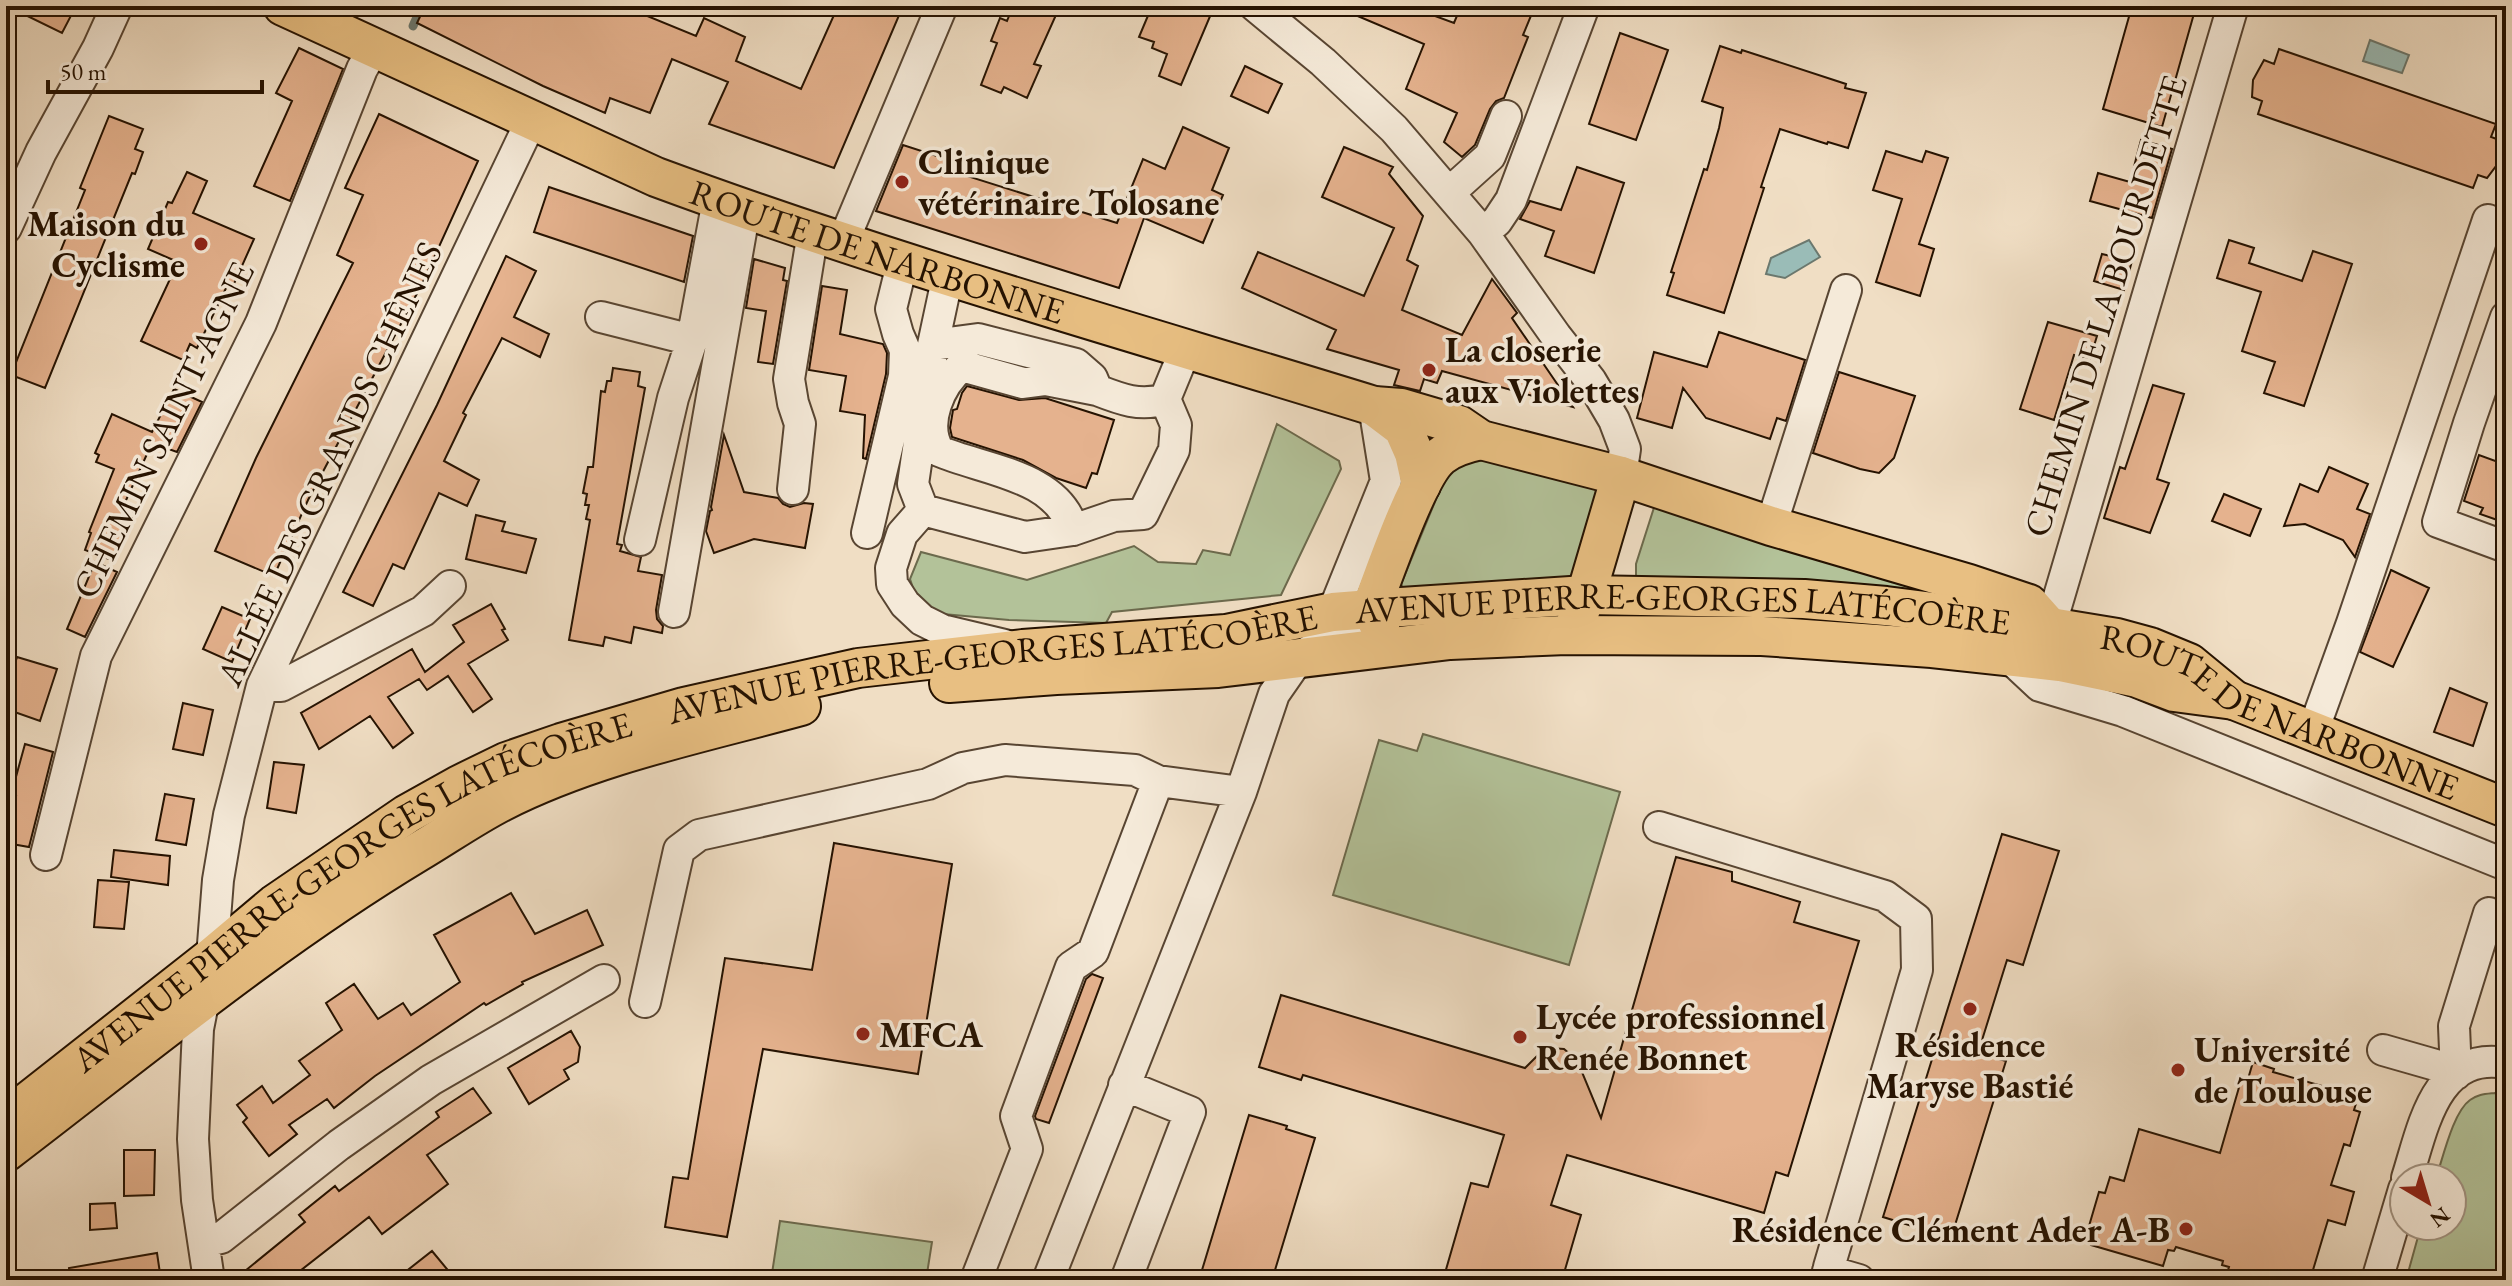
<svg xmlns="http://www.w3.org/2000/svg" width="2512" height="1286" font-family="'EB Garamond',serif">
	<rect width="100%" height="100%" fill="#f0dec4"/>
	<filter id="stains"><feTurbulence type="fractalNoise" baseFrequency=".0025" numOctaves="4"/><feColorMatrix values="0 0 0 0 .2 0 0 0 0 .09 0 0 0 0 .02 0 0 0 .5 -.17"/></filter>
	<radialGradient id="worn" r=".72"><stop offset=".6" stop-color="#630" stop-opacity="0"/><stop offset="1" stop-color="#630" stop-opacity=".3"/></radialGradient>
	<path fill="#b3c299" stroke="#6c6a4d" stroke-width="2" d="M1277,424L1339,461L1341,469L1281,595L1112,612L1106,623L1009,620L921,612L910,579L921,552L1027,580L1134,546L1158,562L1196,564L1203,550L1230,555Z
		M1464,454L1596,489L1602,494L1572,581L1404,591L1401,584L1451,463Z
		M1658,495L1971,603L1636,582V564Z
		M1423,734L1620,792L1569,965L1333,895L1379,740L1417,751Z
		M2495,1093L2506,1095V1280H2406L2421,1226H2452V1178H2436C2443,1158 2453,1112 2470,1100C2478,1094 2485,1094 2495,1093Z
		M780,1221L932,1242L926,1280H771Z"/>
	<path fill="#9abcb7" stroke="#6b786e" stroke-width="2" d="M2370,40L2409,55L2402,73L2363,61Z
		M1809,240L1820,257L1785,278L1766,274L1771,258Z"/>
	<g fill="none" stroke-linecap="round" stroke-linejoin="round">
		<path stroke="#6b786e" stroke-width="9" d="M413,26L422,6"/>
	</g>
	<path fill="#e5b28e" stroke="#251201" stroke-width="2" d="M7,6H76L62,33Z
		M425,6H623L696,36L704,18L745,37L736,61L801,89L838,6H903L834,168L709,124L728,82L672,59L650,113L610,98L605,113L543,86L417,23Z
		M1013,6H1060L1034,64L1041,66L1027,98L1004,87L1001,93L981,85L997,43L991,41L1000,18L1007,21Z
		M1152,6H1192L1211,14L1181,85L1159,76L1167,54L1152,48L1154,42L1139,37Z
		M1334,6H1408L1454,23L1461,6H1535L1523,35L1528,37L1504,98L1496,101L1490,109L1475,145L1462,157L1444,142L1457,113L1406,89L1424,44Z
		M2132,6H2180L2195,10L2162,127L2103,109Z
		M1620,33L1668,50L1636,140L1589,124Z
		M1720,46L1741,53L1742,50L1846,84L1845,88L1866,93L1848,148L1828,142L1827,144L1780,129L1761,187L1764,188L1724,313L1667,295L1674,273L1671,272L1704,169L1707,170L1719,128L1723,108L1702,101Z
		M299,48L343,69L290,201L254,186L292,101L276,93Z
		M2279,49L2496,124L2491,137L2502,141L2496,166L2487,178L2478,175L2473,188L2258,114L2262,101L2252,97L2253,80L2264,60L2274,64Z
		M1245,66L1282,84L1268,113L1231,96Z
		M379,114L478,161L422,284L308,500L274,576L215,551L256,458L353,263L337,255L363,195L345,188Z
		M109,116L143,129L135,149L143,152L135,174L132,173L45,388L11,375L85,190L80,188Z
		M1183,127L1229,148L1212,190L1223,195L1203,243L1144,218L1119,288L876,211L903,145L971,167L967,176L1117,223L1143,159L1165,169Z
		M2141,140L2172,149L2152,218L2090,201L2098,173L2130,182Z
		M1344,147L1393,167L1389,174L1423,216L1407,260L1418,266L1402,310L1462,335L1492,279L1517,313L1512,318L1573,407L1442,371L1437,383L1424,379L1420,391L1394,385L1399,370L1327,349L1336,330L1242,288L1258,252L1364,296L1394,228L1322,197Z
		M1886,151L1922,162L1926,151L1948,158L1919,244L1934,249L1920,296L1876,282L1902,199L1873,190Z
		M1577,167L1624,183L1594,273L1545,256L1554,231L1520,219L1530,201L1561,210Z
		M187,172L207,181L193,213L254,239L233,286L228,284L197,348L190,344L183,360L141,341L178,262L148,249L168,202L172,203Z
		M549,187L693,236L684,282L534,232Z
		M2229,240L2254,248L2249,263L2302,281L2313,251L2352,264L2304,406L2264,393L2275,362L2242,351L2261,292L2217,278Z
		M2102,254L2132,261L2124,290L2094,281Z
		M506,256L536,271L514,317L549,334L540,357L502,338L463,413L466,415L444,461L479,480L467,506L439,493L404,569L393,564L373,606L343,592L437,405Z
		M754,259L785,268L783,280L787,281L773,364L758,362L766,311L746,308Z
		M822,286L847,290L840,334L883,344L887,353L886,374L866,459L863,458L865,415L840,411L846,376L809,370Z
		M2048,322L2097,336L2090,359L2074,355L2054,420L2020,409Z
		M1719,332L1805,360L1786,421L1777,418L1770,439L1706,418L1683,388L1672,428L1637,418L1654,352L1707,367Z
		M613,368L640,372L638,386L645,388L617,544L622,545L620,551L641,557L638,571L662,575L656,610L657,619L663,626L662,633L634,627L631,643L605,637L603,646L569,640L590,520L586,519L589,505H585L587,494L583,493L588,467H593L601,391L605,392L607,381H611Z
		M1839,372L1915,396L1894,458L1879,473L1860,469L1813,453Z
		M2153,385L2184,394L2157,479L2169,483L2150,533L2104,518L2120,467L2125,469Z
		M967,386L1019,400L1045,398L1114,420L1097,474L1092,473L1086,488L1056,478L1023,460L952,437L950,428L953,410L957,409L962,393Z
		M174,389L202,402L177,452L152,443L122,509L134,514L114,561L85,550L91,533L89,532L114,469L96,462L99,455L95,453L112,414L152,432Z
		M724,435L744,492L778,498L783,504L790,507L804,503L813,504L805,548L754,539L714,553L706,531L710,511L712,510L711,507Z
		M2502,451H2506V523L2480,514L2483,508L2464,501L2479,455L2498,462Z
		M2329,467L2368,484L2357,509L2370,514L2355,557L2343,540L2305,524L2284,526L2300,484L2318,492Z
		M2224,494L2261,509L2250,536L2212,521Z
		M476,515L505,522L502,531L536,539L526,573L466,559Z
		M95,562L117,572L85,637L67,629Z
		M2391,570L2429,588L2393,667L2360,652Z
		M491,604L505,629L502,630L508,640L468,664L492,699L473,712L448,676L427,690L419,679L388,697L413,733L393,748L370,716L319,749L301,713L412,649L425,672L464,642L453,625Z
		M222,607L250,619L232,662L203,649Z
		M17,657L57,669L40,721L6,709V668L13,670Z
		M2450,688L2487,703L2473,746L2434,732Z
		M183,703L213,710L203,755L173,749Z
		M25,744L53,752L29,847L6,843L16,796L11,795Z
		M274,762L304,765L296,813L267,808Z
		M165,794L194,799L186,845L156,840Z
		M2002,834L2059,851L2023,965L2007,960L1978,1053L2006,1061L1951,1238L1883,1217Z
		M834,843L952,864L918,1074L763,1049L727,1237L665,1227L673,1177L688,1179L725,958L812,970Z
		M114,850L170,856L168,885L111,877Z
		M1676,857L1732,872V881L1800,902L1794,922L1859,941L1788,1176L1776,1172L1764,1213L1567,1155L1551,1205L1581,1215L1562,1280H1443L1471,1183L1488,1187L1504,1135L1303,1075L1301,1080L1259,1067L1281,995L1525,1068L1538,1055L1550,1048L1564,1049L1577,1060L1601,1118Z
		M98,880L129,882L124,929L94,927Z
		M511,893L535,934L587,910L603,945L522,982L523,984L486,1005L484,1003L375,1076L334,1108L327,1099L289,1125L297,1134L269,1156L243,1122L247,1118L237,1105L262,1086L273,1103L310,1075L299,1061L342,1030L326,1003L354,984L378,1019L403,1003L411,1015L460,982L434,935Z
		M1092,974L1103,978L1049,1123L1036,1119L1035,1116L1086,979Z
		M571,1031L580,1047L578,1062L564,1070L569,1079L529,1104L508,1068Z
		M2253,1062L2274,1069L2273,1072L2336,1090L2337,1087L2359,1094L2354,1110L2360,1112L2350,1146L2344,1144L2331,1185L2354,1192L2345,1225L2328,1220L2310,1280H2225L2229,1267L2222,1265L2223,1261L2176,1247L2174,1251L2168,1250L2163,1266L2091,1245L2095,1228L2089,1226L2099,1192L2105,1193L2110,1177L2124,1181L2139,1129L2220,1153L2242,1077L2248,1079Z
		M473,1088L491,1113L427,1155L448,1184L382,1234L369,1217L300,1271L307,1280H234L305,1222L299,1215L335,1186L339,1191L439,1117L436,1112Z
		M1249,1115L1287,1126L1286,1129L1315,1138L1272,1280H1199Z
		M124,1150H155L154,1195L124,1196Z
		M115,1203L117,1228L90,1230V1204Z
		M432,1251L456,1280H395Z
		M157,1253L161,1280H70L69,1268Z"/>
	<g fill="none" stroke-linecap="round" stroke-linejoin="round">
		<defs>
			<path id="minor" d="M1255,6L1323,62L1394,129L1483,233L1556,336L1591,381L1614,420L1625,449L1621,476
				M2233,6L2050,627L2033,644L2010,658L2040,686L2123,711L2506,865
				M1449,193L1490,156L1506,116
				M6,228L41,152L98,48L117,6
				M1483,233L1497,221L1511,200L1584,6
				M843,242L942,6
				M948,275L933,345L913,484L923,510L902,534L891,568L892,584L905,604L922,620L942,630L1005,645
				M601,317L692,340
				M2506,317L2469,423L2438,522L2506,547
				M933,345L978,339L1076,364L1092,378L1097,390C1120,399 1140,407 1165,399
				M793,489L800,424L793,403L789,379L813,232
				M923,510L1025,537L1073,530L1114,516L1143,514L1174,450L1176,425L1165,399L1186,348
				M1771,526L1846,290
				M1073,530C1058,475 983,470 939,451C922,423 940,384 962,366L1023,383L1046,380L1097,390
				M867,533L904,376L905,350L898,334L891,309L903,260
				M640,540L673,398L692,340L718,200
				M674,612L745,209
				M1340,627L1333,612L1386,481L1374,406
				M262,686H281L423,611L450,586
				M2313,731L2352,623L2488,220
				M1659,827L1885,896L1916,919L1917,970L1829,1267
				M46,855L96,656L261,323L362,69L375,46
				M645,1002L679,850L699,835L928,784L963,768L1005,760L1135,770L1158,781L1241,792
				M2383,1050L2439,1066L2456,1074
				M2456,1074L2454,1026L2489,913
				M1124,1085L1190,1112L1126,1280
				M2407,1178C2423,1128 2435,1051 2506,1063
				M204,1242L221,1238L339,1145L431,1080L604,980
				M1828,1271L1859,1280
				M209,1280L197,1200L193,1139L198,1029L212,957L218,880L229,815L262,686L532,119
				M976,1280L1027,1149L1016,1116L1071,967L1093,952L1158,781
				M1048,1280L1241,792L1274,694L1299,658L1371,609
				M2377,1280L2404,1189"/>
			<g id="major">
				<path id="s1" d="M283,6L656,177C891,264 1134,332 1374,406L1401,408L1459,425L1481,440L1621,476L1771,526L1969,584L2029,604L2045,622"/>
				<path d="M1374,406L1403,428L1414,453L1421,485"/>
				<path d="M1577,619L1586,595L1621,476"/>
				<path d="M1380,627L1371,609C1383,577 1418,474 1441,456C1452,447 1467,443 1481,440"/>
				<path d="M949,683L1056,675L1218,668L1450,640L1566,635L1762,636L1932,648L2060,662L2137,678L2174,692L2234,700"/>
				<path id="s2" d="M6,1119L212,957L275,904L407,814L459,785L506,762L561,743L684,707L858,668L1023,649L1226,634L1333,612L1371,609L1586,595L1804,599L1886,606L2050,627L2117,638L2150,647L2189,663L2234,700L2506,808"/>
				<path d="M6,1152C141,1049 272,940 418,852C445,836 472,817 501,802C593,755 702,733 801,706"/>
			</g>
		</defs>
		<use href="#minor" stroke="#584532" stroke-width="34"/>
		<use href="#major" stroke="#251201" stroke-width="42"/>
		<use href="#minor" stroke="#f5ead9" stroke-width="30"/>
		<use href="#major" stroke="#e8bf82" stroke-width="38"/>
	</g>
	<g fill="#8f2418" stroke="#f5ead9" stroke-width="3">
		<circle cx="902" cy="182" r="8"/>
		<circle cx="201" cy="244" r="8"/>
		<circle cx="1429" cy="370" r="8"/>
		<circle cx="1970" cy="1009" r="8"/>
		<circle cx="863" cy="1034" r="8"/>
		<circle cx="1520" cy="1037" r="8"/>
		<circle cx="2178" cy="1070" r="8"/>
		<circle cx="2186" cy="1229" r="8"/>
	</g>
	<g text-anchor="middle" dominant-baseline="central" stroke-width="7" stroke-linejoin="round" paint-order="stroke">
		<g font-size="36" font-weight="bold" fill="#251201" stroke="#f5ead9" text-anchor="start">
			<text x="918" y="161">Clinique<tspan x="918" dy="41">vétérinaire Tolosane</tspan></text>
			<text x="185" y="223" text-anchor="end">Maison du<tspan x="185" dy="41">Cyclisme</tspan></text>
			<text x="1445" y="349">La closerie<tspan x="1445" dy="41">aux Violettes</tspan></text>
			<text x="1536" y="1016">Lycée professionnel<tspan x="1536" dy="41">Renée Bonnet</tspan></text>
			<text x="879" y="1034">MFCA</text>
			<text x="1970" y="1044" text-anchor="middle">Résidence<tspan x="1970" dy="41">Maryse Bastié</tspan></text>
			<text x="2194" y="1049">Université<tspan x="2194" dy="41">de Toulouse</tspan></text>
			<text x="2170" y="1229" text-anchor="end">Résidence Clément Ader A-B</text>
		</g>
		<g font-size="36" fill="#251201" stroke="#f5ead9">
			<text stroke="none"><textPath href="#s1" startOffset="644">ROUTE DE NARBONNE</textPath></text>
			<text transform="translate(2105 306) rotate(-73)">CHEMIN DE LA BOURDETTE</text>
			<text transform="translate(163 430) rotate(-64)">CHEMIN SAINT-AGNE</text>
			<text transform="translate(329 464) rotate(-65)">ALLÉE DES GRANDS CHÊNES</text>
			<text stroke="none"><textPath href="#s2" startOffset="1810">AVENUE PIERRE-GEORGES LATÉCOÈRE</textPath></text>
			<text stroke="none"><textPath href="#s2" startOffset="1114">AVENUE PIERRE-GEORGES LATÉCOÈRE</textPath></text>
			<text stroke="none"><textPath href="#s2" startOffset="2426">ROUTE DE NARBONNE</textPath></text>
			<text stroke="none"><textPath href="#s2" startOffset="418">AVENUE PIERRE-GEORGES LATÉCOÈRE</textPath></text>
		</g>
	</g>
	<rect width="2512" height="1286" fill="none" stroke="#f0dec4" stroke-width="32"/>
	<rect x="8" y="8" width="2496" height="1270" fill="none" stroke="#251201" stroke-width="4"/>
	<rect x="16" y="16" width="2480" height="1254" fill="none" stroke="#251201" stroke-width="2"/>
	<g transform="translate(2428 1202) rotate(142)"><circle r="38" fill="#f5ead9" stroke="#a29483" stroke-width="2"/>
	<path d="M0-6L14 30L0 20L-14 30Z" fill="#8f2418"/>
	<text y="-12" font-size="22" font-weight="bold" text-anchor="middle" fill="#251201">N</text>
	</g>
	<path d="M48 80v12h214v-12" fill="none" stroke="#251201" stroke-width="4"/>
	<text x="60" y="80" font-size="24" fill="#251201" stroke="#f5ead9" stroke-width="6" paint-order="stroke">50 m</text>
	<rect width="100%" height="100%" filter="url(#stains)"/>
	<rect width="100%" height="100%" fill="url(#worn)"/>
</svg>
